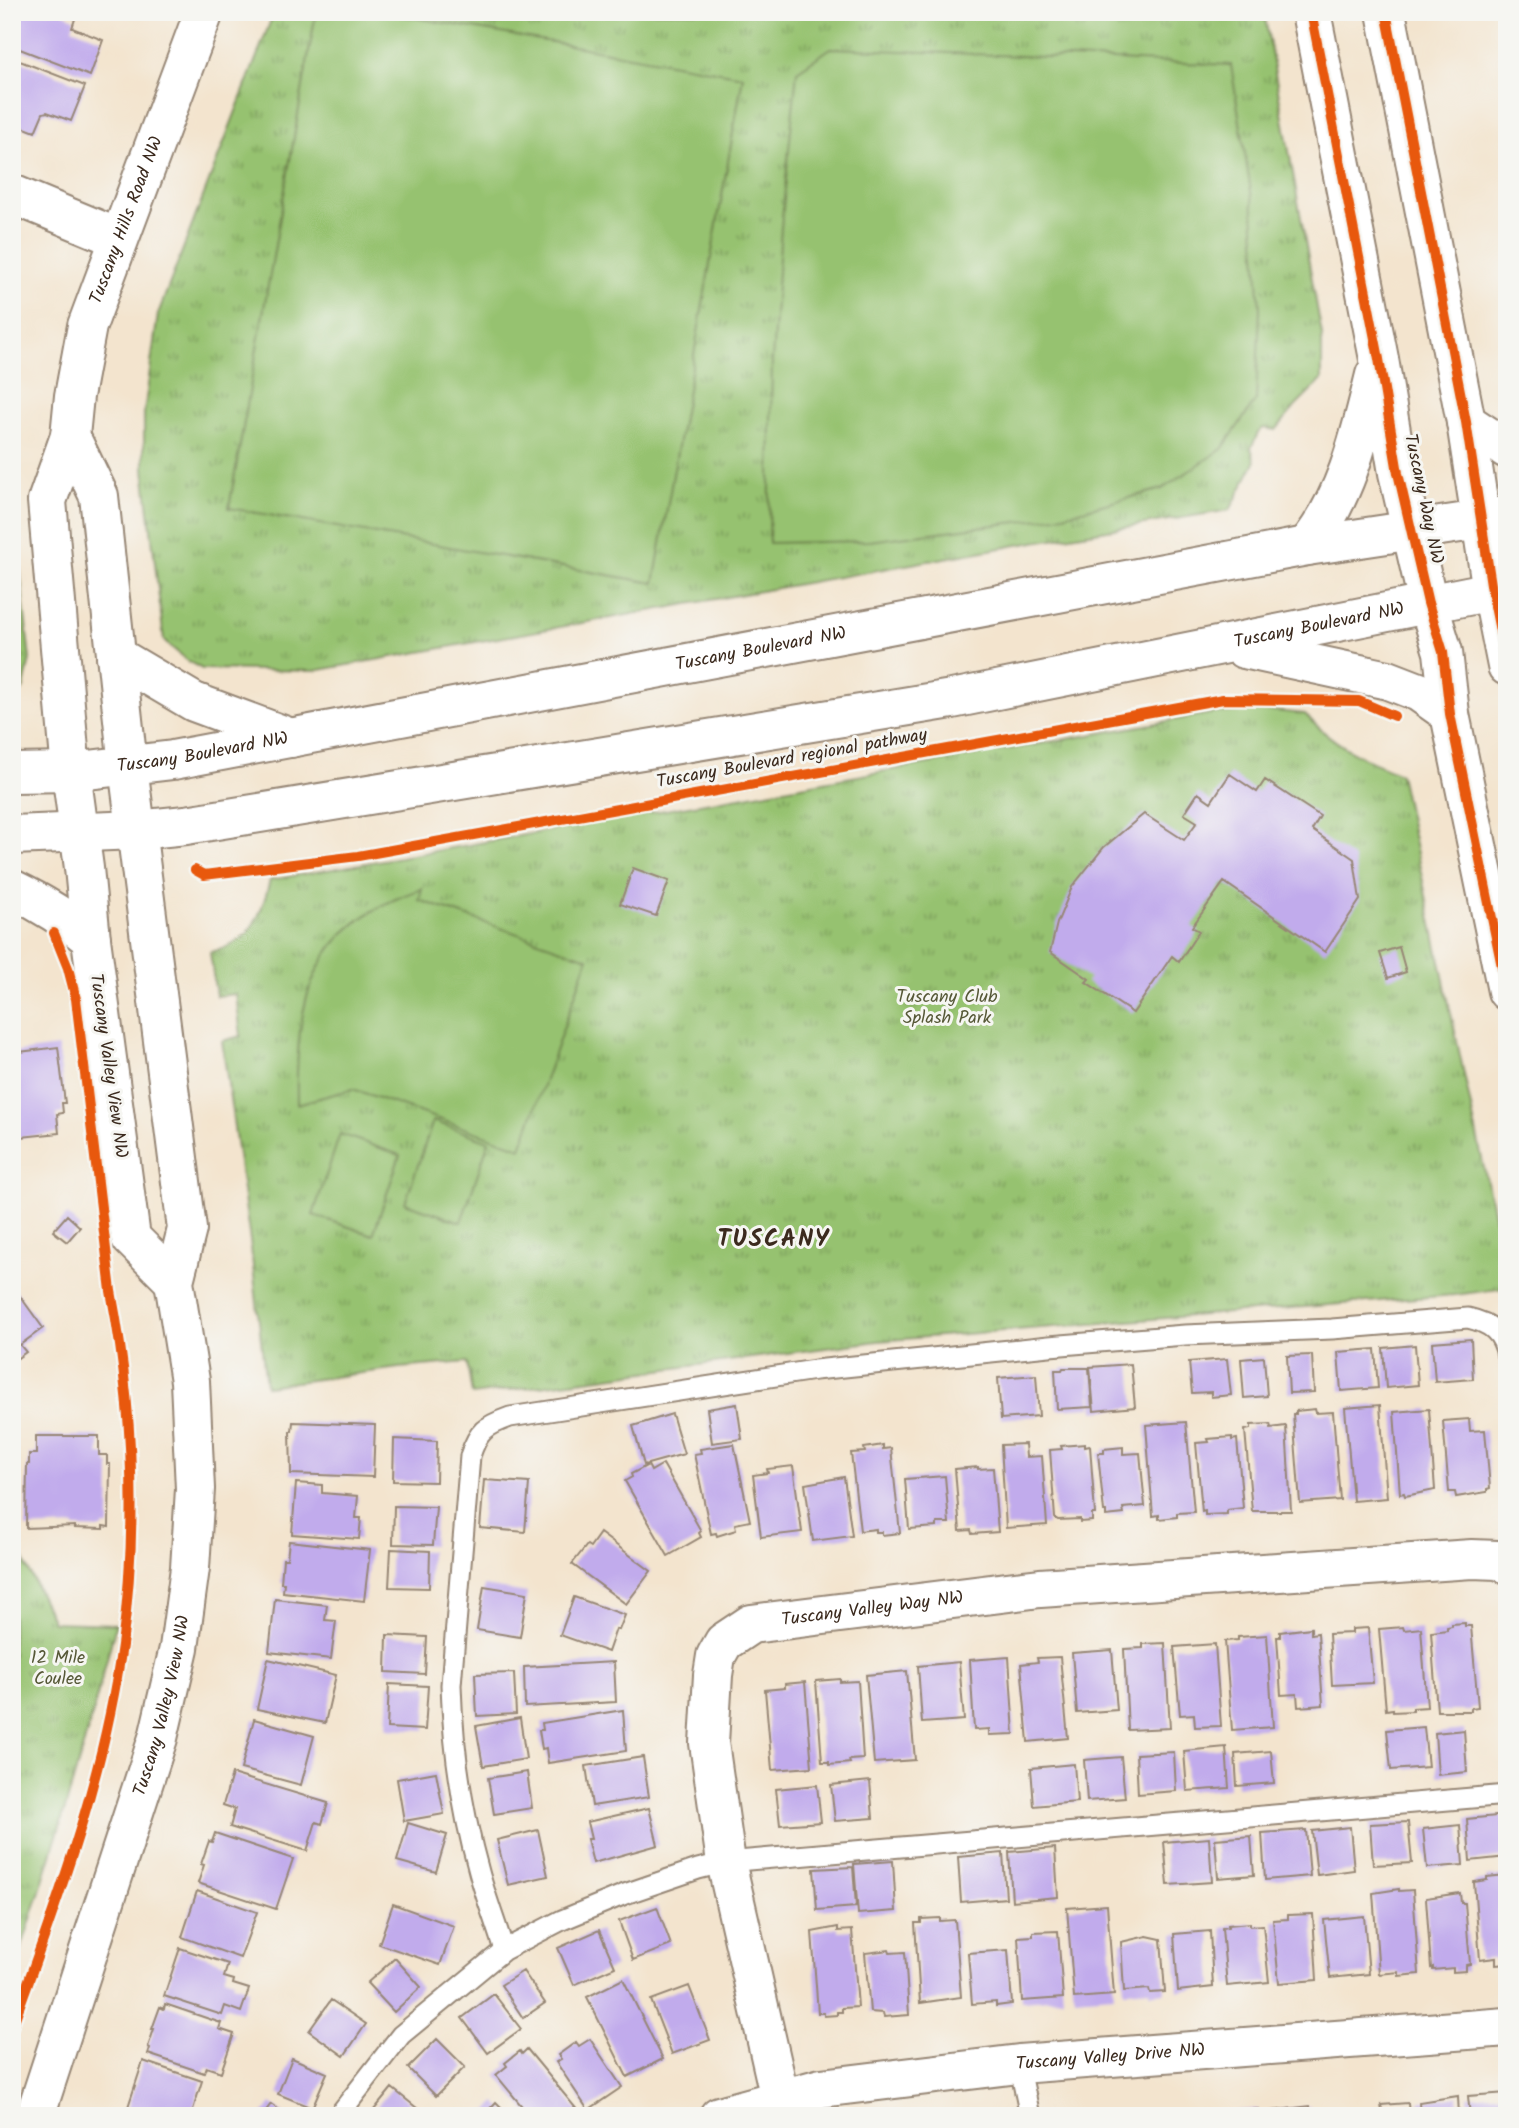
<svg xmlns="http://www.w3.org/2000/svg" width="1519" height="2128" font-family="Kalam,sans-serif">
	<defs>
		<pattern id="grass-tufts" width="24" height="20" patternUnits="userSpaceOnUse" patternTransform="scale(1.75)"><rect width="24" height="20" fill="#96c270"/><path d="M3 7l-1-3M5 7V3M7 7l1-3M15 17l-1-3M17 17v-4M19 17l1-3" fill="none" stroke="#7c9e5b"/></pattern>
	</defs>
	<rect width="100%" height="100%" fill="#f6f6f2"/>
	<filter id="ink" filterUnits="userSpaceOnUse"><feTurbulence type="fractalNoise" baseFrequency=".0143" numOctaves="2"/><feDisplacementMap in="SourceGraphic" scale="14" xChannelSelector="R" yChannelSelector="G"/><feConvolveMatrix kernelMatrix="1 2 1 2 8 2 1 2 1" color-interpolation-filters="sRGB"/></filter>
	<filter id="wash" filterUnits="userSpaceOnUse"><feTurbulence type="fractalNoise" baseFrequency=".00686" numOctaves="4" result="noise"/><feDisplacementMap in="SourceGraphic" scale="28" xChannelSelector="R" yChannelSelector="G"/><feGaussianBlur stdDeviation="1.57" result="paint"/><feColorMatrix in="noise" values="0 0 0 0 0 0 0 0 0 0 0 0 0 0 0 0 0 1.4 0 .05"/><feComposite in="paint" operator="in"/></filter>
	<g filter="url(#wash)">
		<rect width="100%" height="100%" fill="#f3e4ce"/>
		<path fill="url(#grass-tufts)" stroke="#687647" stroke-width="2" d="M274,12H1264L1322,335V380L1295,407L1276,430L1263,428L1258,433L1251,448L1255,462L1230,510L1040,541L314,671L202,669L189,662L164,641L144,469V413L158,314Z
			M12,561L19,562L30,659L24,687L12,706Z
			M1265,710L1305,714C1332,744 1363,759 1400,774L1507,1276V1288L1455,1295L878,1341L472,1395L467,1362L399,1368L266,1386L251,1248L222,1041L241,1036L236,994L216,996L210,952C251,944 261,917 270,880L1214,713Z
			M12,1535L53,1622L116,1624C86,1743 51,1860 12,1977Z"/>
		<path fill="#96c270" stroke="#687647" stroke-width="2" d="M316,12H382L743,76L654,583L229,508Z
			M831,48L1231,65L1252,198L1260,309L1256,400L1222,449L1162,489L1056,517L869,541L769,543L772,361L781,228L797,71Z
			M422,889L419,900L588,958L521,1148L353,1089L297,1104C295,998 311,925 422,889Z
			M433,1121L489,1141L461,1222L405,1203Z
			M340,1134L400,1155L373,1235L313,1215Z"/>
		<g id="blocks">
			<path fill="#c1abec" d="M12,12H61L75,19L72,28L103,40L90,76L12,46Z
				M12,58L85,86L71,121L47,112L43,113L35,132L12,123Z
				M1230,774L1257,792L1265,780L1320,816L1312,830L1354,859L1360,900L1325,952L1224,882L1192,927L1199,931L1179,962L1172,956L1133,1013L1086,982L1089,979L1050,952L1057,923L1072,887L1104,847L1144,814L1184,840L1197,822L1184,814L1198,793L1211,802Z
				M633,868L669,881L656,916L620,904Z
				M1399,947L1406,972L1388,978L1380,953Z
				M58,1047L65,1103H62L63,1113L57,1114L59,1133L12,1138V1053Z
				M67,1215L80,1227L67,1242L53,1231Z
				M12,1285L43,1328L20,1345L26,1352L12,1362Z
				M1471,1339L1473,1379L1435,1382L1432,1342Z
				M1415,1345L1418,1385L1386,1388L1383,1348Z
				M1375,1349L1378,1388L1341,1391L1338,1352Z
				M1312,1355L1314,1392L1289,1393L1287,1356Z
				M1264,1357L1267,1396L1244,1398L1241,1359Z
				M1227,1359L1231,1395L1211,1397V1392L1192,1393L1189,1362Z
				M1131,1364L1135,1407L1094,1411L1090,1367Z
				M1063,1368H1089L1092,1407L1057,1409L1055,1370H1062Z
				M1036,1375L1039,1416L1001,1419L998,1378Z
				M737,1404L742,1439L712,1443L707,1409Z
				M1380,1405L1387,1498L1353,1501L1345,1408Z
				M1315,1409L1316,1413L1333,1412L1340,1500L1300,1503L1293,1414H1296V1411Z
				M1429,1409L1435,1490L1405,1496L1404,1493L1400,1494L1394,1412Z
				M672,1414L684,1454L644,1465L633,1426Z
				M1469,1419L1470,1431L1485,1430L1490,1488L1487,1489V1492L1456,1497L1455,1492H1449L1443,1421Z
				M293,1422L375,1425L373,1477L291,1474L290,1431H292Z
				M1186,1422L1194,1512L1177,1513V1517L1159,1519V1515L1153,1516L1146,1425Z
				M1270,1424L1271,1428L1286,1426L1291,1511H1252L1245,1430L1251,1429V1425Z
				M36,1436H99V1455H107V1464H110L109,1527L103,1526V1529L75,1528V1526L26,1528L27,1464H29V1454H36Z
				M1232,1437V1440L1237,1439L1243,1508L1227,1510V1514L1205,1515V1511L1202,1512L1196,1443L1209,1442L1208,1439Z
				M394,1439L437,1441L436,1482L393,1481Z
				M734,1444L750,1521L735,1524L736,1530L717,1536L716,1533L711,1534L694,1454L701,1453L700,1449Z
				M1025,1444L1026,1457L1042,1456L1047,1525L1006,1528L1001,1445Z
				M1085,1444V1447L1090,1446L1095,1514H1092V1521L1080,1522V1519L1058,1520L1055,1518L1050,1450L1062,1449L1061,1446Z
				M883,1445V1449L891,1448L900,1533L882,1535V1532H876V1529L860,1531L851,1453L865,1452L864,1448Z
				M1123,1447V1454L1140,1453L1145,1506L1123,1508L1124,1514L1106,1516V1512H1104L1098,1453H1104V1449Z
				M663,1464L701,1531L699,1533L701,1537L668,1556L625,1481L632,1477L631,1474L648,1465L651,1471Z
				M793,1466L802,1532L761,1537L753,1475L768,1473L767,1469Z
				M978,1467V1469L993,1468L998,1532L972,1534L971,1530L960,1531L955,1469Z
				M945,1476L949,1523H937V1527L909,1529L905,1479Z
				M844,1477L852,1536L813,1541L805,1484Z
				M484,1480L529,1483L525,1532L480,1528Z
				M296,1483L322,1485V1493L358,1496L356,1518H361L359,1539L292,1534Z
				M394,1506L436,1507L433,1545L393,1544Z
				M600,1533L651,1571L626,1604L572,1564L587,1545L590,1547Z
				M289,1541L370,1550L364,1601L283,1592L284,1583H281L283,1559H287Z
				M391,1549L430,1551L429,1588L389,1587Z
				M484,1586L527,1593L520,1637L477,1630Z
				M574,1597L625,1615L619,1630L616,1629L608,1652L560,1635Z
				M275,1599L327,1605L325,1620L336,1621L331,1659L269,1652Z
				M1465,1623V1626H1471L1478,1707L1471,1708V1711H1437L1431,1632L1447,1630V1627L1452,1626V1624Z
				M1403,1627L1404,1630L1421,1628L1427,1707L1413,1708V1711L1393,1712V1709L1386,1710L1379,1629Z
				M1311,1628V1634L1318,1633L1323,1705L1298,1707L1297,1694L1281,1695L1277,1637H1280V1632Z
				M1368,1628L1373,1683L1332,1685L1329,1634L1352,1633V1629Z
				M387,1635L427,1637L425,1674L386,1672Z
				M1267,1635L1273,1727L1232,1730L1225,1641L1238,1640V1637Z
				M1165,1643L1170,1728L1128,1730L1124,1649L1143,1648V1644Z
				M1215,1644L1221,1726L1195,1727L1194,1714L1180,1715L1174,1647Z
				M1112,1650L1117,1710L1077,1713L1072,1653Z
				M1009,1657L1014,1734L989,1735V1729L974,1730L970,1660Z
				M1060,1657L1068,1738L1028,1742L1021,1664L1038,1662L1037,1658Z
				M268,1659L336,1675L325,1723L257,1709Z
				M614,1662L616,1702L525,1707L524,1667Z
				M959,1662L964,1720L922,1723L918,1666Z
				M907,1671L915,1760L874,1763L866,1675Z
				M514,1673L516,1714L477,1716L475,1674Z
				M840,1679V1682L858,1681L863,1759L849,1760L850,1763L829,1765V1762H822L816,1681Z
				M805,1682L812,1767L772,1770L765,1690L785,1688V1684Z
				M389,1684L428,1686L425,1730L387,1728Z
				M623,1710L626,1751L548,1763L546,1748L542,1749L539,1730H543L542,1723Z
				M520,1718L526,1759L483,1766L476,1726Z
				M254,1719L314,1736L301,1785L241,1769Z
				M1424,1727L1428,1767L1391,1770L1387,1730Z
				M1464,1730L1467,1772L1438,1775L1435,1733Z
				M1226,1747L1229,1788L1187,1791L1184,1751Z
				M1271,1751L1274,1783L1237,1786L1235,1754Z
				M1174,1752L1176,1791L1138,1794L1136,1754Z
				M643,1757L649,1797L592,1806L586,1766Z
				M1121,1757L1125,1798L1087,1801L1084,1760Z
				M1074,1764L1077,1802L1034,1806L1031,1768Z
				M436,1772L444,1814L404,1821L397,1779Z
				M527,1772L532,1808L494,1814L488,1778Z
				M232,1774L328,1803L322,1824L316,1822L307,1851L230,1827L235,1809L223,1805Z
				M870,1781L873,1818L835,1821L831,1785Z
				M817,1785L821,1822L780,1825L776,1789Z
				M649,1808L658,1845L593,1863L587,1839H591L587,1822Z
				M1506,1815L1507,1857L1470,1861L1467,1819Z
				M1408,1822L1412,1863L1373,1865L1370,1824Z
				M408,1823L447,1835L436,1872L397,1861Z
				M1460,1825L1463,1865L1427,1868L1423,1829Z
				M1350,1827L1354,1870L1317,1875L1312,1831Z
				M538,1830L548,1876L508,1885L497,1840Z
				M1306,1830L1310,1876L1265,1880L1262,1833Z
				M215,1833L293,1859L276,1909L198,1883L204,1865L201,1864L209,1841L212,1842Z
				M1251,1836L1254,1875L1218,1878L1215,1839Z
				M1209,1838L1212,1882L1168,1885L1164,1842Z
				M1055,1848L1058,1897L1012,1901L1009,1852Z
				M1003,1853L1006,1898L961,1902L958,1857Z
				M893,1861L896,1911L858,1914L854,1864Z
				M853,1867L856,1907L817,1910L814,1869Z
				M1506,1875L1507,1964L1496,1965V1958L1480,1960L1474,1882L1487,1880V1877Z
				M1399,1889V1891L1413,1890L1419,1974L1399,1976V1972L1379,1974L1373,1893Z
				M197,1891L257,1912L240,1958L182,1937Z
				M1460,1893L1461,1903H1465L1470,1964L1466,1965V1971L1453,1972V1968L1433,1970V1967L1431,1968L1426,1898Z
				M393,1904L454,1926L440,1965L379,1944Z
				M1107,1905L1114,1995L1074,1998L1067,1908Z
				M657,1907L671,1945L633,1960L619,1921Z
				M1313,1914L1317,1980L1279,1983L1273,1920L1288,1919V1915Z
				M1364,1916L1369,1974L1330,1978L1324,1920Z
				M940,1918V1921L955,1920L961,1997L920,2003L915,1923H921V1919Z
				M1250,1923V1926L1263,1925L1269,1982L1227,1986L1222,1928L1228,1927V1925Z
				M838,1927V1931L852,1930L858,2007L842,2008V2012H837V2015L824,2016V2013H818L812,1932Z
				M599,1930L615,1967L574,1985L558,1948Z
				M1058,1931L1063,1998L1022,2001L1018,1937L1033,1936V1932Z
				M1210,1931L1213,1987L1178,1991L1174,1934Z
				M1147,1936L1161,1939L1165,1992L1150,1993L1149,1989L1124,1991L1121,1942Z
				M180,1948L228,1964L224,1977L234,1980L233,1984L249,1989L241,2012L225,2006L222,2015L164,1996Z
				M889,1950L890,1953L905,1952L909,2015L884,2017L883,2013L870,2012L865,1953Z
				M1008,1950L1012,2004L996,2006V2002L972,2004L968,1953Z
				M395,1958L421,1987L394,2012L367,1983Z
				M523,1971L545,2003L523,2018L501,1985Z
				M623,1979L663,2059L627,2077L587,1997Z
				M689,1986L710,2040L672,2054L651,2000Z
				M494,1994L521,2029L488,2053L462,2018Z
				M331,2000L366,2024L344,2056L309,2031Z
				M165,2004L221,2023L219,2029L234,2034L221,2072L206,2067L204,2073L148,2054L150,2048L148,2047L154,2029H152L160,2007L164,2009Z
				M437,2039L465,2067L436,2096L408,2068Z
				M590,2039L622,2087L588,2110L556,2062L561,2059L558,2055L576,2042L579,2046Z
				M527,2049L579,2112L574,2116H530L496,2075L507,2066L505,2063L520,2051L522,2054Z
				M292,2058L327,2073L312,2108L278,2094Z
				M143,2061L202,2081L191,2116L180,2114L179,2116H145L127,2110Z
				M392,2088L423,2113L421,2116H369Z
				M1507,2093V2116H1470L1468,2096Z
				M1458,2096L1459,2116H1420L1419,2102Z
				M496,2102L510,2116H478L482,2112L484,2115Z
				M1408,2103L1409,2116H1370L1369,2113L1382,2111L1381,2105Z
				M271,2104L288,2116H262Z
				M1310,2106L1311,2116H1271V2111Z
				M1258,2109V2116H1225V2112Z
				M1349,2109V2113L1361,2112V2116H1320V2112Z"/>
		</g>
	</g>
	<g filter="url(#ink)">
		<use href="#blocks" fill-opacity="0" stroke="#978776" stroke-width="2"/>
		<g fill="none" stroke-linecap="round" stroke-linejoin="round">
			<defs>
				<path id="lane" d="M504,1950C496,1924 486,1898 479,1872C462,1811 453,1748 451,1685L470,1456C478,1431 485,1426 510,1417L815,1370L1049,1346L1185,1335L1332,1329L1468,1318C1490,1323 1503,1332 1507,1356
					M1019,2064L1030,2116
					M338,2116L401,2035L504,1950L562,1920L625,1894L698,1869L726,1862L1507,1795"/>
				<g id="street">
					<path d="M12,194L118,238"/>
					<path id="s1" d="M174,1281L131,1238L91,939L84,868L71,772L47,501L70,436L74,396L87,326L204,12"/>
					<path id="s2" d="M35,2116L158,1738L179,1648L190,1568L195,1489L190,1381L174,1281L187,1229L128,766L99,496L70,436"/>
					<path id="s3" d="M719,2116L821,2088L1019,2064L1507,2027"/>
					<path id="s4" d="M784,2116L726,1862L709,1743L713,1675L716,1656L724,1642L751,1624L1040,1588L1472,1559L1498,1560L1507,1564"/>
				</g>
				<g id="secondary">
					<path d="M1311,12L1379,359L1398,473L1428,603L1443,652L1450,714L1507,991"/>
					<path d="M1386,12L1466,422L1492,591L1507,666"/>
					<path d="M1466,422L1507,449"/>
					<path d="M1307,546C1347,496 1360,436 1375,375"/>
					<path d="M1244,649L1388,680L1419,692L1450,714"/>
					<path d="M116,656L194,702L291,738"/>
					<path id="s5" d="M12,773L71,772L173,760L1307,546L1507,516"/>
					<path id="s6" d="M12,835L137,830L186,825L952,699L1507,588"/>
					<path d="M12,889C41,903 66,918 91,939"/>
				</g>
			</defs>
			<use href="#lane" stroke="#978776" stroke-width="23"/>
			<use href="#street" stroke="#978776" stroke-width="42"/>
			<use href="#secondary" stroke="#978776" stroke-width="42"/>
			<use href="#lane" stroke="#fff" stroke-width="19"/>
			<use href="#street" stroke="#fff" stroke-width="38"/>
			<use href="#secondary" stroke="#fff" stroke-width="38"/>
			<defs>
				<path id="cycleway" d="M1311,12L1379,359L1398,473L1428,603L1443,652L1450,714L1507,991
					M1386,12L1466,422L1492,591L1507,666
					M195,870L204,875L358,856L1223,699L1359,701L1394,716
					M12,2027C57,1902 104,1777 122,1645C138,1528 133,1407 111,1291L76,999L68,968L54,933"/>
			</defs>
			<use href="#cycleway" stroke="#f6f6f2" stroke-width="15"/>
			<use href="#cycleway" stroke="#e8590c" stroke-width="10"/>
		</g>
	</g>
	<g text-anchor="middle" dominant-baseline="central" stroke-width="6" stroke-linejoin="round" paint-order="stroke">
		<g font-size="18" fill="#3b2a1e" stroke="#f6f6f2">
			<text stroke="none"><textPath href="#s1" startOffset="1096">Tuscany Hills Road NW</textPath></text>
			<text transform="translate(1423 499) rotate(78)">Tuscany Way NW</text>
			<text stroke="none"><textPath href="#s6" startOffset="1325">Tuscany Boulevard NW</textPath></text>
			<text stroke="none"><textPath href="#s5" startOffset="760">Tuscany Boulevard NW</textPath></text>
			<text stroke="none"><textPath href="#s5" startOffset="192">Tuscany Boulevard NW</textPath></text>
			<text transform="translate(792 759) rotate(-10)">Tuscany Boulevard regional pathway</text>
			<text transform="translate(108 1066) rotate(82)">Tuscany Valley View NW</text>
			<text stroke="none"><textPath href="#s4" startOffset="639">Tuscany Valley Way NW</textPath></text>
			<text stroke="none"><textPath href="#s2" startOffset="430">Tuscany Valley View NW</textPath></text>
			<text stroke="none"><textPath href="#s3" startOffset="397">Tuscany Valley Drive NW</textPath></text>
		</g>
		<g font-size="18" fill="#565837" stroke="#f6f6f2">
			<text x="947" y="997">Tuscany Club<tspan x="947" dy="21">Splash Park</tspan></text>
			<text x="58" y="1658">12 Mile<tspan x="58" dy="21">Coulee</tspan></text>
		</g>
		<g font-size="24" font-weight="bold" letter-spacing="2" fill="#3b2a1e" stroke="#f6f6f2">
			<text x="774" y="1239">TUSCANY</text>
		</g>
	</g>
	<rect width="1519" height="2128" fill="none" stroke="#f6f6f2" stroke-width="42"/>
</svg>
